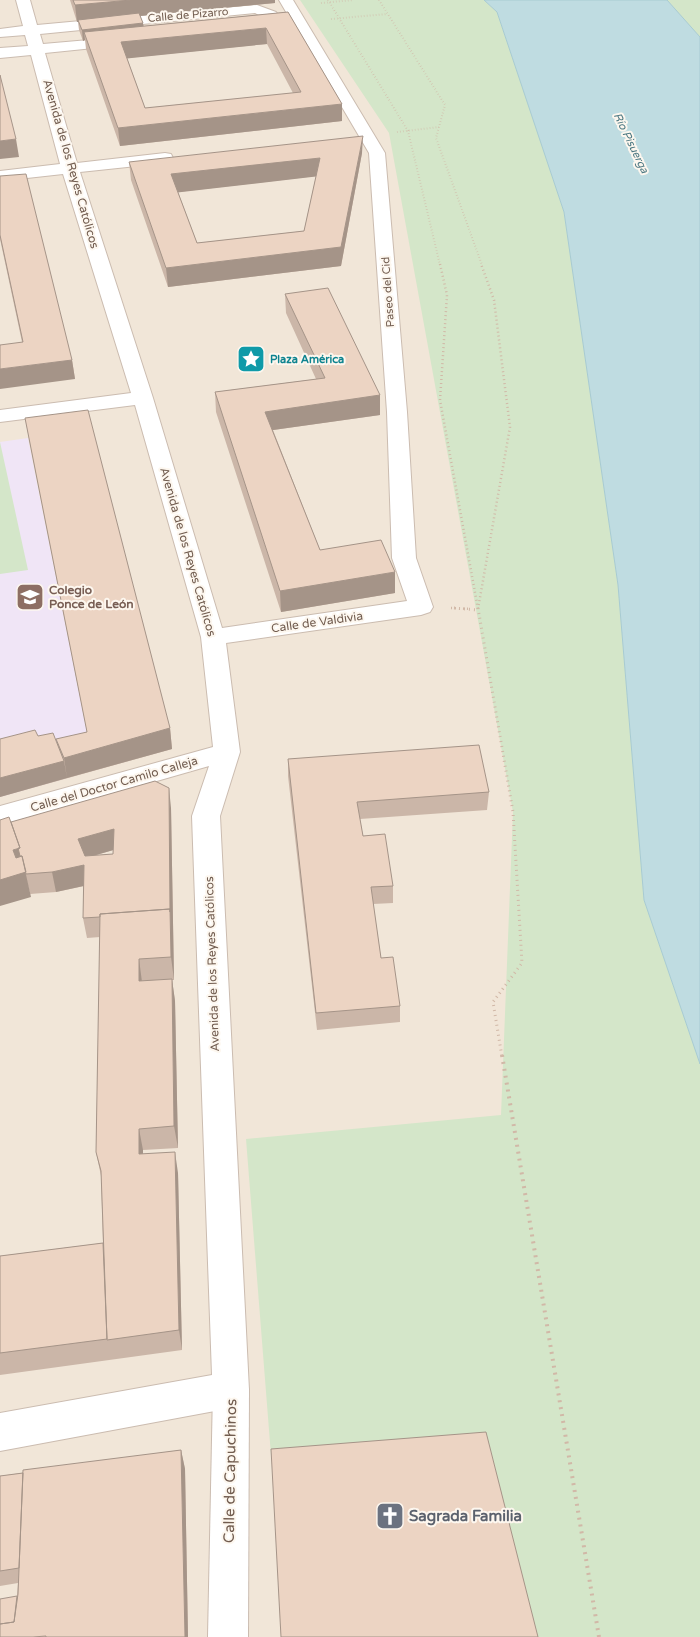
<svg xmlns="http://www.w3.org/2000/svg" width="700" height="1637" font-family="'Varela Round',sans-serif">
	<rect width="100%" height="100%" fill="#faf3e9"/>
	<path fill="#f1e6d8" d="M0,0H700V1637H0Z"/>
	<path fill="#f0e5f6" d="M28,438L91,752L60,760L67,778L0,797V442Z"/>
	<path fill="#d4e6c9" d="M300,0H484L497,12L564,212L618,585L644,900L700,1064V1637H536L271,1455L246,1139L501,1115L513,812L389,133Z
		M667,0H700V37Z
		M0,442L28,570L0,574Z"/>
	<path fill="#bfdce1" stroke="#a7cbd2" d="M484,0H667L700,37V1064L644,900L618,585L564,212L497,12Z"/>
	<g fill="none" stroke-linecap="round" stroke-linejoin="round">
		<defs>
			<path id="pedestrian" d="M231,1372L244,1377L249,1390L248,1637H208L213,1390L218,1377Z"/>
			<path id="minor" d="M16,0H30L37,25L257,5L276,12L280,17L274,29L248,32L243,31L241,28L243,25L263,22L265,18L255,13L40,34L43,44L123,37L128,38L130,41L128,44L123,45L45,53L77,163L165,153L171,154L173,158L171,162L165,163L80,172L153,398L222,628L407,601L392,558L387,412L369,153L279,0H293L385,153L407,412L416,558L433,607L430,612L421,615L226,643L240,752L220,816L249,1390L244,1403L231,1408L0,1451V1413L212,1375L192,816L209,766L0,826V806L213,747L201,637L135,405L0,422V410L131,393L63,174L0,181V171L60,164L31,55L0,58V48L28,46L25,35L0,37V29L23,26Z"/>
		</defs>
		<use href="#pedestrian" stroke="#cbbcb0" stroke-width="2"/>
		<use href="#minor" stroke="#cbbcb0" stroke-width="2"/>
		<path stroke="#d1b8a7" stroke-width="2" stroke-dasharray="0.5 2.5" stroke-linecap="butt" d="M328,0L408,131L440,265
			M379,0L445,105L436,138L482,265
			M321,3L353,0
			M331,19L387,14
			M397,132L439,127"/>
		<path stroke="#d1b8a7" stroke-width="2.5" stroke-dasharray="1 3" stroke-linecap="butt" d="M440,264L447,295L440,400L478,609
			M451,608L471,609
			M478,609L510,427L494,300L481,264"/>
		<path stroke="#d1b8a7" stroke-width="3" stroke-dasharray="1 4" stroke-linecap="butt" d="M454,608L478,610V608
			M478,608L513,812L522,963L493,1002L502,1057"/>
		<path stroke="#d1b8a7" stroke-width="4" stroke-dasharray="2 5" stroke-linecap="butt" d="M502,1055L599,1637"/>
		<use href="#pedestrian" fill="#fff" fill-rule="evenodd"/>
		<use href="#minor" fill="#fff" fill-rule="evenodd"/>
	</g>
	<path fill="#cbb6a8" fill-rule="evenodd" d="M70,0H275V3L140,16L144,26L288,12L342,104V121L120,146L86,49L85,40L83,41L79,30L78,22H77ZM267,44L293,93L145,108L127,58Z
		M362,153L341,266L168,287L131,180L129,162ZM316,176L304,231L197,243L178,192Z
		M0,176L72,360L75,379L22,342L0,239Z
		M285,294L380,395V415L273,430L320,550L395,593L281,612L216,412L215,392L316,379L286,313Z
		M25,418L170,728L172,749L0,797V739L38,736L57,743L87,732Z
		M288,759L489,792L487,810L360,819L363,836L393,886V903L373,904L381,958L400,1006V1022L317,1030L288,776Z
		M171,808L174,980H172L175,1001L178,1148L143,1150V1154L178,1173L182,1350L0,1375V1256L103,1243L101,1176L96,1152L100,937L87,938L83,918L84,886L56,892L30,894L31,897L11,822ZM113,850V854L93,856Z
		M181,1450L185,1469L188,1637H0L17,1596L18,1583L0,1586V1476Z"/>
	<path fill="#a59488" d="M131,0H275V3L78,22V20V22H77L75,5Z
		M143,23L144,34L84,32L85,40L83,41L82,30Z
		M266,28L267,44L122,59L121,42Z
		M342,104V121L120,146L118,128Z
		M363,136L362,153L341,266L168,287L166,268L341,247Z
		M16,139L19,157L0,159V141Z
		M320,158V176L173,193L171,174Z
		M72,360L75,379L0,389V369Z
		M380,395V415L266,431L265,412Z
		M395,572V593L281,612L280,591Z
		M170,728L172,749L67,778L64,758Z
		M64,761L67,778L0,797V778Z
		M169,788L171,808L174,980L171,957L170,909Z
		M114,829L117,849L82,859L78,839Z
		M20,848L31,897L0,906V880L13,850Z
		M84,865L88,885L56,892L52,872Z
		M139,959L142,982L139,981Z
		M172,979L175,1001L178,1148L174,1126Z
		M139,1129L143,1150V1175L139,1154Z
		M175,1152L178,1173L182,1350L179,1330Z
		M181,1450L185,1469L188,1637H185Z"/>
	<path fill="#ecd4c3" stroke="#a59488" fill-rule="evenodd" d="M73,0H131L75,5Z
		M288,12L342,104L118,128L84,32ZM266,28L301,92L145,108L121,42Z
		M139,13L143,23L82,30L78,20Z
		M0,75L16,139L0,141Z
		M363,136L341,247L166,268L129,162ZM320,158L304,231L197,243L171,174Z
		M26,174L72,360L0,369V345L23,342L0,235V176Z
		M328,288L380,395L265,412L320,550L381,540L395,572L280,591L215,392L325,378L285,294Z
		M88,410L170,728L64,758L56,739L87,732L25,418Z
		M35,730L38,736L53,733L64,761L0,778V739Z
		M479,745L489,792L357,802L363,836L385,834L393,886L371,887L381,958L393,957L400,1006L316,1013L288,759Z
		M155,781L169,788L170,912V909L100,914V917L83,918L84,865L52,872L26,874L22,856H20L18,848H20L11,822ZM114,829L113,854L85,856L78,839Z
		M9,817L20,848L13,850L16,858L22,856L26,872L0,880V820Z
		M170,909L171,957L139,959V981L172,979L174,1126L139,1129V1154L175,1152L179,1330L107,1340L101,1171L96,1152L100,914Z
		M103,1243L107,1339L0,1353V1256Z
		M486,1432L538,1637H281L271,1449Z
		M181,1450L185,1637H46V1636L33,1637H0V1624L14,1622L18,1594L23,1470Z
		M23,1473L19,1568L0,1571V1476Z
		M17,1596L14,1622L0,1624V1599Z"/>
	<defs>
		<symbol id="sight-square" viewBox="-11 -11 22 22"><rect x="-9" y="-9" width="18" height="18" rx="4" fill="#0f9aa8" stroke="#fdf7ef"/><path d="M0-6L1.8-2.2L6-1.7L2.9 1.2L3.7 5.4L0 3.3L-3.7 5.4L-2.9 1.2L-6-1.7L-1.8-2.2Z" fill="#fff"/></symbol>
		<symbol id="school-square" viewBox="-11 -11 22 22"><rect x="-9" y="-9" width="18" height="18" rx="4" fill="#8d6e63" stroke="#fdf7ef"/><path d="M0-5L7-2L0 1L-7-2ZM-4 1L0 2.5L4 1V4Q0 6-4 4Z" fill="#fff"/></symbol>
		<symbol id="church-square" viewBox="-11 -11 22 22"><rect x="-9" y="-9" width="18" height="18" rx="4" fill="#6b7280" stroke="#fdf7ef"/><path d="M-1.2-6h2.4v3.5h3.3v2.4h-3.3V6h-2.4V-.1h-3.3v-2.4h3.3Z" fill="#fff"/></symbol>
	</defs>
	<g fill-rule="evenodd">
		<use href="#sight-square" x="235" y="343" width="32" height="32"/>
		<use href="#school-square" x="14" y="581" width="32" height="32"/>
		<use href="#church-square" x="374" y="1500" width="32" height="32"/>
	</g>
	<g text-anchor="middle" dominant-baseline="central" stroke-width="4" stroke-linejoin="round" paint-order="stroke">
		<g font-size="11" fill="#715c4f" stroke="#fdf7ef">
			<text transform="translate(188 15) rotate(-5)">Calle de Pizarro</text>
			<text transform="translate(388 292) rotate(-94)">Paseo del Cid</text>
		</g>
		<g font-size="11" font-style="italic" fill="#4c7882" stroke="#fdf7ef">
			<text transform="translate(631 143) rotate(64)">Río Pisuerga</text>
		</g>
		<g font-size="11" font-weight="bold" fill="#0d838f" stroke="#fdf7ef" text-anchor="start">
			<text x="270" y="359">Plaza América</text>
		</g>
		<g font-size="12" fill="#715c4f" stroke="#fdf7ef">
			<text transform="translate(71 164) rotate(74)">Avenida de los Reyes Católicos</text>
			<text transform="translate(188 552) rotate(74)">Avenida de los Reyes Católicos</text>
			<text transform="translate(317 622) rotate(-8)">Calle de Valdivia</text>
			<text transform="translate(114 784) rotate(-16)">Calle del Doctor Camilo Calleja</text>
			<text transform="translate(212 964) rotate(-92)">Avenida de los Reyes Católicos</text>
		</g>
		<g font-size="12" font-weight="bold" fill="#785e54" stroke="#fdf7ef" text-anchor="start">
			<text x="49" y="590">Colegio<tspan x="49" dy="14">Ponce de León</tspan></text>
		</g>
		<g font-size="15" fill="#715c4f" stroke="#fdf7ef">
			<text transform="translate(230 1471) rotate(-89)">Calle de Capuchinos</text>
		</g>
		<g font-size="15" font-weight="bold" fill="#5b616d" stroke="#fdf7ef" text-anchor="start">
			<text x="409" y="1516">Sagrada Familia</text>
		</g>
	</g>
</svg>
